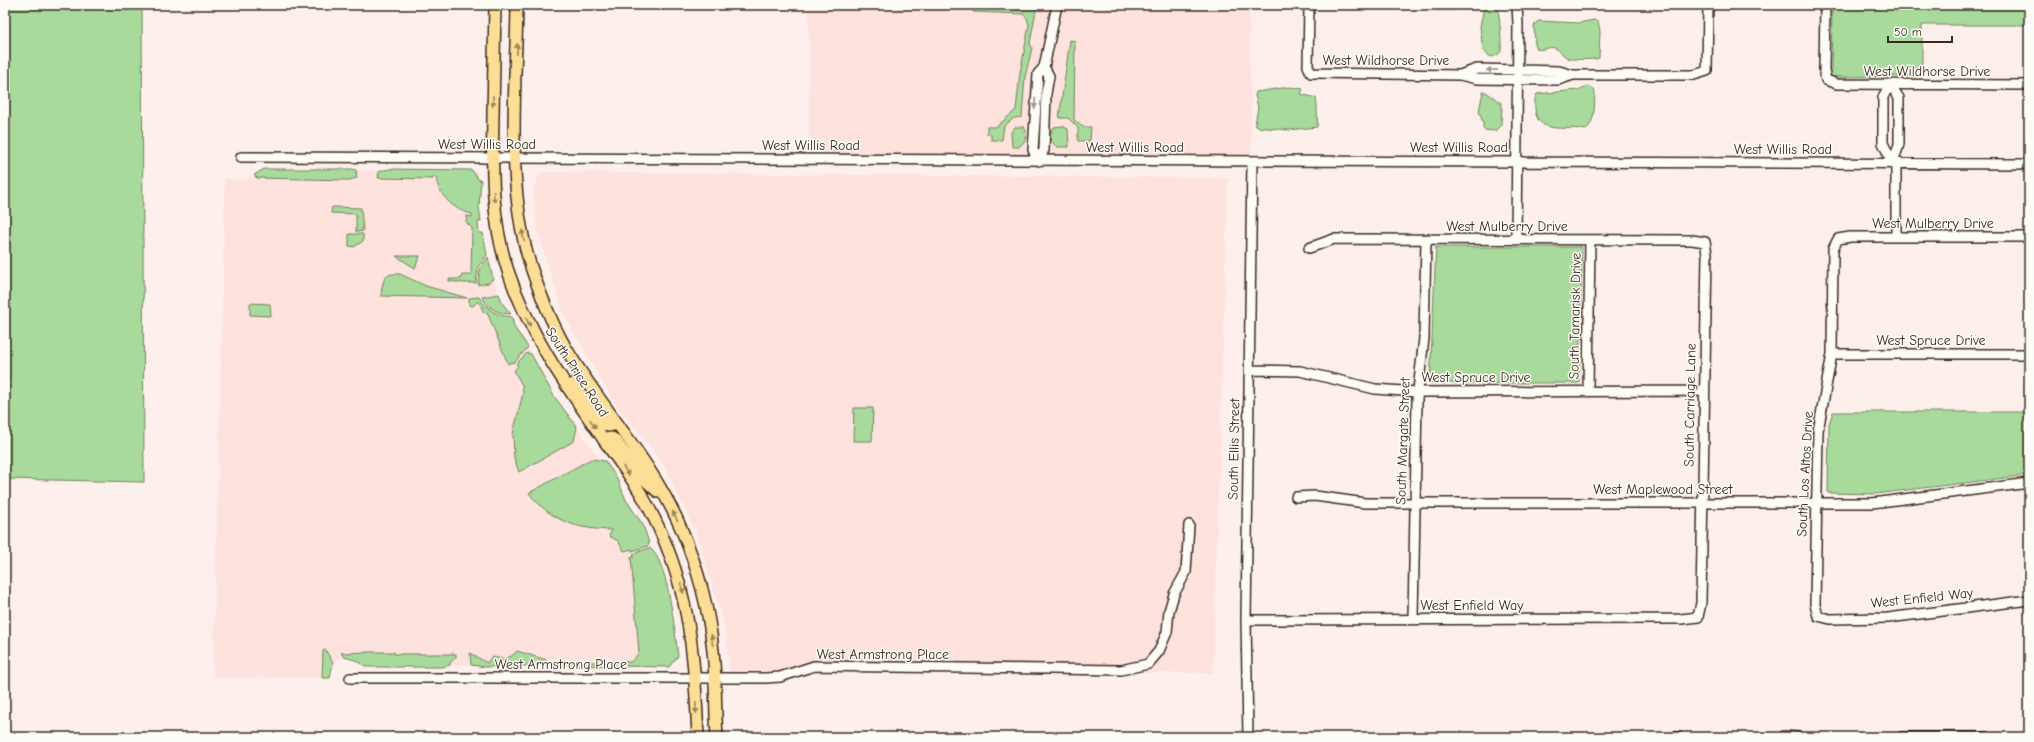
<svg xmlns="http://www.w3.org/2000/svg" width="2034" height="742" font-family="'Comic Neue',sans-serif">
	<rect width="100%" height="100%" fill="#fdf0ec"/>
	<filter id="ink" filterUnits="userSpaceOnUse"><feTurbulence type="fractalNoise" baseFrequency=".025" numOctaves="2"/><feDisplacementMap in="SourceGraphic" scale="8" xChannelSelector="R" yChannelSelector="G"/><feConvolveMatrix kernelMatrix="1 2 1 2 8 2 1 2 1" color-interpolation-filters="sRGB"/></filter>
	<g filter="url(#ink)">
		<path fill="#fde2de" d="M809,5H1249L1252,161L809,159Z
			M264,169L379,171L390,169L472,170L478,179L481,180L479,207L481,221L478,222L479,233H483L490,272L503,304L510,311L514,327L523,337L554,396L600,460L605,461L617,478L626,500L643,525L649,543L662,564L678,656L669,667L549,665L536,667L471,665L367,667L345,656L331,664L330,678L213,677L225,179L246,180Z
			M541,172L1228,178L1213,673L730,671L726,632L696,533L662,462L614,402L564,315L537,230L533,189Z"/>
		<path fill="#a8da9c" stroke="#72825d" d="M5,5H142L144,482L5,479Z
			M1029,5H1037L1030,43L1032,48L1025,77L1022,117L1014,118L1004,126L1002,140H991V135L987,134V127H996L1016,110L1020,73L1029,25L1027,18L1023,14L973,12V9L1024,10Z
			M1420,5H1497C1499,8 1502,47 1501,51C1499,55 1495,56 1491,57L1483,51L1480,27L1484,7C1477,4 1472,8 1465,9C1451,10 1433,13 1420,5Z
			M1832,5H2014L2023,7L2024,5H2029V25H1922V76L1831,77Z
			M1594,20L1598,21L1600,31L1599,58C1594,60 1572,60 1568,58C1563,56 1560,50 1555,48C1549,46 1543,51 1537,49L1535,45L1534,26L1538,21L1579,23Z
			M1070,40L1075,41L1074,120L1083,127H1091L1090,141H1078V128L1068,118H1059Z
			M1587,86L1594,89L1595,92C1594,104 1596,123 1585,130C1568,125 1537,136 1535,109C1535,103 1534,99 1537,94L1578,90Z
			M1289,87L1303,89L1301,94L1316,98C1317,100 1318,125 1317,127L1289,130L1257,127L1255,124L1258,107L1255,95L1256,92Z
			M1483,92H1486L1501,103L1502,107L1501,125L1495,131L1484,130L1483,128V123L1479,111Z
			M1015,127H1024L1026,131L1025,141L1019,147H1012L1011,132Z
			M1054,127L1062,126L1068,129L1069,147H1057L1051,141L1050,134Z
			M264,169H352L356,170L357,178L349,180L257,178L254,175Z
			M390,169L472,170L478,179L481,180L479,207L481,221L478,222L479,233H483L487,255L478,267L476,283H463L449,281V279H461L462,275H471L472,228L466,222L467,216L472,217V214C453,210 438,195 436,177H433V179L378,178L379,171Z
			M332,207L361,208L363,231L356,232V214L331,213Z
			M349,234H363V241L354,247L349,246Z
			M1436,247H1582L1579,383H1430Z
			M396,256H420L415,268Z
			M488,257L493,279L488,283L478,285L480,269Z
			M393,274H400L426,286L467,298L381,296C382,287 382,275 393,274Z
			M499,294L503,304L511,314C499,314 487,308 482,297Z
			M479,297C486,310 498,316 512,317L514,327L528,347L514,363L512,362L508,364L487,312L484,313L479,302H477L473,306L469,305V298Z
			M250,303L270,304L271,316L250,315Z
			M527,353L531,354L554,396L577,427L574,441L519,472L514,458L513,434L523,393L522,385L514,371L518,366L516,364Z
			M854,408H873L872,441H853Z
			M1833,412H2029V475L1875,494L1828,493L1829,424Z
			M591,459L605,461L617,478L626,500L643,525L649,543L648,546L632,551V549L624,551L618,541L609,536L612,530C577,529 552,522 529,493Z
			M649,548C668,558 675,633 678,656L669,667L563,665L562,660L566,662H631L639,653L631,557H634L633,554Z
			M325,649L333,663L330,678H322L323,651Z
			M517,651L550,661L549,665L486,667L471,665L470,653L487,663L492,656C502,661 510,659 517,651Z
			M369,652H394V654H456V657L450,663V665L442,667H367L355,660L344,657L341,653Z"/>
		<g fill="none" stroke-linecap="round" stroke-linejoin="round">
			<defs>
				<path id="minor" d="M1309,5L1308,66L1311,73L1460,75L1477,79L1558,80L1573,75H1694L1707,71L1708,5
					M1825,5L1824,70L1826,80L1837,84L2029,85
					M1460,75L1477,69L1559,71L1573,75
					M1890,84L1899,98V144L1893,164L1883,143V97Z
					M241,157L2029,164
					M1039,161L1033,150L1038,74L1044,67L1057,5
					M1039,161L1044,150L1046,94L1049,76L1044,67
					M1896,237V164
					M2029,237H1850L1838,239L1833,249L1832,354L1818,431L1815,605L1818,616L1830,619L1888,618L2029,600
					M1516,240L1518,24L1517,5
					M1832,354H2029
					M1249,370L1300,371L1375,389L1417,392L1704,391
					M1588,391L1590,240
					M1296,497L1315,496L1365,503H1872L2029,483
					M1413,619L1417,399L1424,338L1426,240
					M1246,620L1681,619L1698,617L1701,603L1707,254L1705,242L1692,240L1334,239L1309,248
					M350,678H766L780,677L814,666L1121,670L1148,664L1159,651L1167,632L1169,611L1174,594L1186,572L1189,525
					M1784,736L1797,737
					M1248,737L1246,620L1252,161
					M1675,737H1678
					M1901,737H1986"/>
				<path id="major" d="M495,5C494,42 494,78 493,115C492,167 491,220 508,271C529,334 564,383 602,437C616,458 632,477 644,499C689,578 694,648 698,737
					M517,5C516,88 505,191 532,270C542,299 554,329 570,355C606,413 653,464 680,526C697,565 709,609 713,651C716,679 715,708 717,737
					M573,384L604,423L608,426L618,424
					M603,439L612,438L615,440L643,478L657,491"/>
			</defs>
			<use href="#minor" stroke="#3b2a1e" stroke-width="12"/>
			<use href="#major" stroke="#3b2a1e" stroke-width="14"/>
			<use href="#minor" stroke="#fdfcf7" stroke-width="9"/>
			<use href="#major" stroke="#fdde96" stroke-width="11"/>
		</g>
		<defs><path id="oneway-solid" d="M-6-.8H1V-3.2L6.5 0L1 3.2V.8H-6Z"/></defs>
		<g fill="#9c845a">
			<use href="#oneway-solid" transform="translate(517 49) rotate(-89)"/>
			<use href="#oneway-solid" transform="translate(493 101) rotate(91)"/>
			<use href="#oneway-solid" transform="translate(494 197) rotate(85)"/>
			<use href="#oneway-solid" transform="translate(523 235) rotate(-101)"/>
			<use href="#oneway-solid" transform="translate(528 322) rotate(67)"/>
			<use href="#oneway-solid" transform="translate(593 424) rotate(55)"/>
			<use href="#oneway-solid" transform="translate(626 471) rotate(57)"/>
			<use href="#oneway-solid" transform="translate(675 516) rotate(-117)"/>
			<use href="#oneway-solid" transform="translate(682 588) rotate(74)"/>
			<use href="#oneway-solid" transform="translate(712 640) rotate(-97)"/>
			<use href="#oneway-solid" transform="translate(696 708) rotate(88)"/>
		</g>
		<g fill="#9c938a">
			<use href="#oneway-solid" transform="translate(1492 70) rotate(-179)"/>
			<use href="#oneway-solid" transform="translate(1035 103) rotate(94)"/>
		</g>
	</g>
	<g text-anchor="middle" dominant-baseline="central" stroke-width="3" stroke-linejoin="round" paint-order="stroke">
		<g font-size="14" fill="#3b2a1e" stroke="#fdfcf7">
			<text x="1386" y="60">West Wildhorse Drive</text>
			<text x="1927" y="71">West Wildhorse Drive</text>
			<text x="487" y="144">West Willis Road</text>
			<text x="811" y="145">West Willis Road</text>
			<text x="1135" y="147">West Willis Road</text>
			<text x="1459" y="147">West Willis Road</text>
			<text x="1783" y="149">West Willis Road</text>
			<text x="1933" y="223">West Mulberry Drive</text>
			<text x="1507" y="226">West Mulberry Drive</text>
			<text transform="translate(1575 316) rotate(-89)">South Tamarisk Drive</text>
			<text x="1931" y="340">West Spruce Drive</text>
			<text transform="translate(577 372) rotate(57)">South Price Road</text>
			<text x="1476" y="377">West Spruce Drive</text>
			<text transform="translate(1690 405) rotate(-89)">South Carriage Lane</text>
			<text transform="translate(1403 441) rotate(-88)">South Margate Street</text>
			<text transform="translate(1234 449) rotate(-89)">South Ellis Street</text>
			<text transform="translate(1805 474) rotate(-87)">South Los Altos Drive</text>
			<text x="1663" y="489">West Maplewood Street</text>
			<text transform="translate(1922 598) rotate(-6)">West Enfield Way</text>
			<text x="1472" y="605">West Enfield Way</text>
			<text x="883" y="654">West Armstrong Place</text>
			<text x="561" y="664">West Armstrong Place</text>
		</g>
	</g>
	<rect width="2034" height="742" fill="none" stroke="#fdfcf7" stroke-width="20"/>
	<rect x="10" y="10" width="2014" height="722" fill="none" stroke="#3b2a1e" stroke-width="1.5" filter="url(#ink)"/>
	<path d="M1888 36v6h64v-6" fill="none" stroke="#3b2a1e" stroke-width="2"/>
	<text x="1894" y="36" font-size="12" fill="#3b2a1e" stroke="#fdfcf7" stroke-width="3" paint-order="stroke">50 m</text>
</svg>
